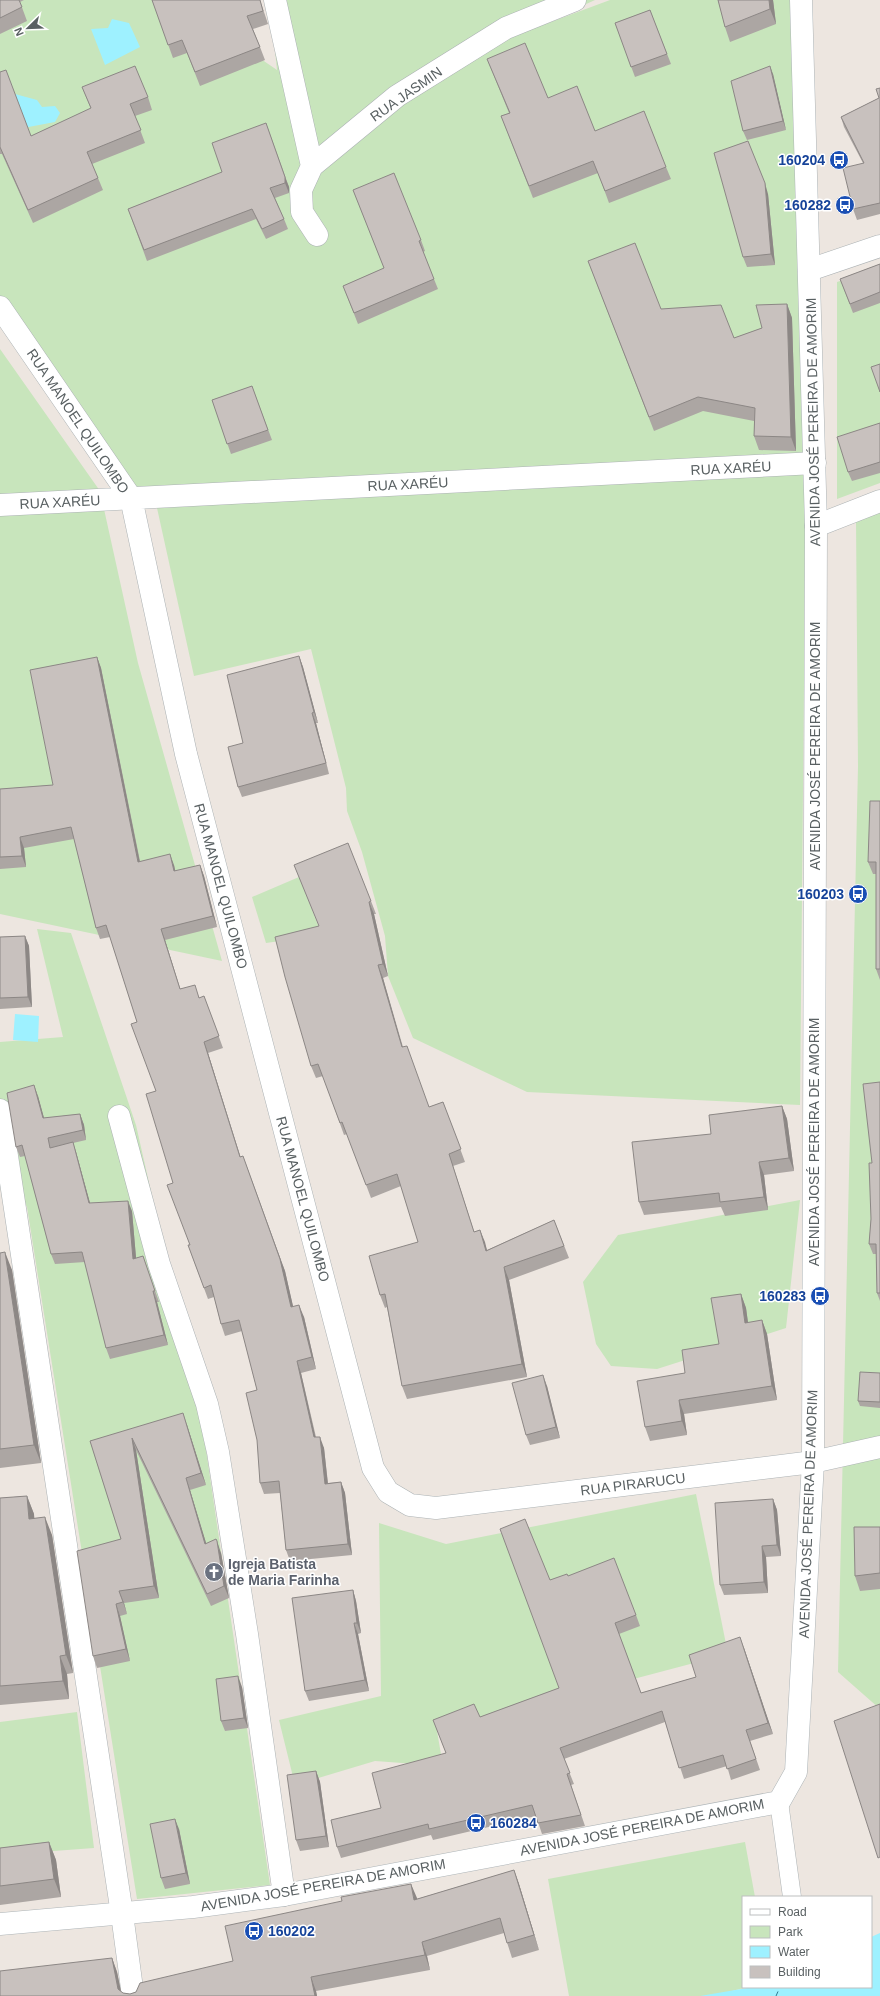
<svg xmlns="http://www.w3.org/2000/svg" width="880" height="1996" font-family="Arial,sans-serif">
	<rect width="100%" height="100%" fill="#ede6e0"/>
	<path fill="#c8e5bc" d="M0,0H174L277,70L270,0H595L532,29L610,0H791L806,454L126,493L0,304Z
		M880,268V483L837,499V282Z
		M0,349L100,491L138,663L222,961L0,914Z
		M806,471L800,1105L527,1092L413,1038L388,976L385,936L362,852L347,811L346,788L311,649L194,676L157,508Z
		M880,511V1709L838,1672L858,766L856,520Z
		M299,877L322,935L266,943L252,897Z
		M37,929L71,933L136,1125L200,1409L270,1885L137,1899L27,1207L0,1154V1042L63,1037Z
		M800,1200L786,1328L657,1369L611,1366L596,1344L583,1282L618,1235Z
		M696,1494L728,1654L437,1731L443,1766L375,1761L295,1785L279,1720L381,1696L379,1523L446,1544Z
		M77,1712L94,1848L0,1855V1722Z
		M745,1842L755,1897H743V1987H748L712,1996H569L548,1879Z"/>
	<path fill="#9ef1ff" d="M112,19L129,23L140,47L105,65L91,29L108,28Z
		M15,94L37,100L42,107L55,106L60,113L55,122L2,132Z
		M15,1014L39,1016L38,1042L13,1040Z
		M880,1933V1996H700L753,1987H871V1937Z"/>
	<g fill="none" stroke-linecap="round" stroke-linejoin="round">
		<path stroke="#307b8f" stroke-width="1" stroke-dasharray="5 4" stroke-linecap="butt" d="M776,1996L780,1987"/>
		<defs>
			<path id="lane" d="M779,1802L792,1897"/>
			<path id="street" d="M275,0L312,166
				M317,235L302,212L301,190L312,166L397,96L506,28L575,0
				M809,270L880,246
				M0,307L131,498L186,754L373,1468L388,1492L410,1505L436,1508L813,1462L880,1447
				M0,505L815,463
				M816,526L880,501
				M0,1110L122,1914L133,1996
				M119,1116L159,1264L207,1404L218,1452L247,1634L284,1895"/>
			<path id="secondary" d="M0,1924L193,1907L284,1895L779,1802L796,1772L813,1462L816,526L801,0"/>
		</defs>
		<use href="#lane" stroke="#acb2b4" stroke-width="19"/>
		<use href="#street" stroke="#acb2b4" stroke-width="23"/>
		<use href="#secondary" stroke="#adb4b7" stroke-width="23"/>
		<use href="#lane" stroke="#fff" stroke-width="18"/>
		<use href="#street" stroke="#fff" stroke-width="22"/>
		<use href="#secondary" stroke="#fff" stroke-width="22"/>
	</g>
	<path fill="#aca6a3" d="M0,0H24L20,2L27,21L0,34Z
		M152,0H260L268,24L253,29L265,60L200,86L187,53L173,58Z
		M718,0H773L776,24L730,42L725,27Z
		M650,10L671,64L635,77L615,23Z
		M487,59L548,98L595,131L666,167L671,179L609,203L598,173L533,198L501,116L509,113Z
		M0,72L31,136L91,109L82,87L148,97L152,110L135,116L145,143L92,164L98,178L103,190L33,223L2,154H0Z
		M773,74L786,130L747,140L743,131Z
		M880,88V214L857,220L853,209L863,163L844,127L841,117L879,98Z
		M266,123L289,187V193L275,198L284,219L288,229L266,239L256,219L147,261L128,209L222,172Z
		M353,190L421,240L425,251L423,252L438,289L358,324L343,286L384,268Z
		M768,194L775,265L747,267L743,257Z
		M588,261L661,309L734,338L762,328L787,304L792,318L796,451L759,450L754,436V421L703,411L654,431Z
		M880,264V303L853,313L840,279Z
		M252,386L272,440L231,454L212,400Z
		M880,423V473L852,481L848,472Z
		M299,656L303,667L318,723H316L329,774L242,797L238,787L243,743Z
		M97,657L101,668L140,861L174,865L175,871L200,865L204,876L217,927L165,940L180,989L200,998L204,996L223,1048L208,1053L240,1157L285,1271L293,1307L304,1317L316,1369L301,1373L316,1437L324,1448L328,1483L341,1482L345,1493L352,1555L290,1561L286,1550L280,1493L264,1494L260,1483L257,1390L242,1331L225,1336L221,1324L214,1297L208,1299L188,1245H190L173,1183L156,1091L137,1022L110,937L100,939L96,928L74,839L24,848L26,867L0,869V789L53,785Z
		M880,801V980L876,969V874H873L868,862Z
		M294,865L371,901L376,914H374L388,976L383,978L403,1047L429,1107L443,1102L465,1162L453,1166L474,1232L480,1230L487,1250L554,1220L569,1258L509,1280L527,1377L407,1399L402,1386L387,1307L385,1308L380,1295L418,1242L401,1186L371,1198L347,1134L344,1135L323,1076L316,1078L311,1066L319,926Z
		M25,936L29,946L32,1007L0,1009V937Z
		M880,1082V1301L877,1293L876,1254H873L869,1244L871,1219L872,1163Z
		M38,1096L44,1118L80,1114L84,1125L86,1140L73,1143L76,1152L90,1203L132,1211L136,1258L143,1256L159,1302H157L168,1345L110,1359L106,1348L85,1262L55,1264L51,1254L25,1156L20,1157L16,1147Z
		M782,1106L787,1119L794,1171L764,1175L768,1210L725,1216L721,1207L644,1215L639,1202L711,1134Z
		M0,1253L12,1270L41,1463L0,1468Z
		M741,1294L746,1308L748,1323L762,1320L767,1334L777,1400L684,1414L687,1435L650,1441L645,1427L685,1373L719,1344Z
		M880,1373V1408L860,1406L858,1401Z
		M547,1386L560,1438L530,1445L526,1435Z
		M187,1425L206,1485L190,1490L206,1543L221,1553L229,1598L211,1606L136,1450L159,1598L124,1603L127,1614L120,1616L130,1661L97,1668L93,1656L121,1539L90,1441Z
		M27,1496L34,1514V1518L52,1535L73,1673L67,1674L69,1699L0,1705V1498Z
		M773,1499L777,1510L781,1556L766,1557L768,1593L724,1595L720,1585Z
		M880,1527V1589L860,1591L855,1576Z
		M568,1576L636,1615L640,1626L619,1634L641,1693L696,1677L744,1648L773,1734L750,1741L760,1770L731,1780L727,1766L684,1779L665,1722L564,1759L574,1784L571,1785L585,1826L542,1834L536,1816L433,1840L431,1835L341,1858L337,1847L381,1808L446,1753L433,1720L480,1717L559,1688L550,1580Z
		M353,1590L356,1601L361,1633L358,1634L369,1691L309,1701L305,1691Z
		M242,1687L248,1728L225,1731L221,1721Z
		M316,1771L320,1782L329,1847L300,1851L296,1840Z
		M179,1829L190,1884L165,1889L161,1878Z
		M49,1842L56,1860L61,1897L0,1905V1848Z
		M514,1870L519,1884L539,1950L512,1958L504,1933L427,1956L430,1970L316,1991L317,1996H0L112,1958L117,1972L121,1992L123,1993L130,1994L233,1961L417,1898V1899Z"/>
	<path fill="#8c8785" d="M769,0H773L776,24L770,9Z
		M770,66L773,74L786,130L783,121Z
		M285,177L289,187V193L285,183Z
		M765,183L768,194L775,265L771,254Z
		M787,304L792,318L796,451L791,437Z
		M299,656L303,667L318,723L314,712Z
		M97,657L101,668L142,873L138,862Z
		M312,713L316,723L329,774L326,763Z
		M20,837L24,848L26,867L22,856Z
		M170,854L174,865L178,883L174,871Z
		M200,865L204,876L217,927L213,916Z
		M369,902L374,914L388,976L383,964Z
		M161,929L165,940L184,1001L180,989Z
		M25,936L29,946L32,1007L28,997Z
		M378,965L383,978L406,1060L402,1047Z
		M204,1042L208,1053L244,1168L240,1157Z
		M34,1085L38,1096L47,1129L43,1118Z
		M782,1106L787,1119L794,1171L789,1158Z
		M80,1114L84,1125L86,1140L83,1130Z
		M73,1142L76,1152L93,1214L89,1203Z
		M449,1154L453,1166L478,1244L474,1232Z
		M243,1156L285,1271L296,1319L291,1307Z
		M759,1162L764,1175L768,1210L764,1197Z
		M128,1201L132,1211L137,1269L133,1259Z
		M480,1230L485,1242L490,1263L486,1251Z
		M5,1252L12,1270L41,1463L34,1445Z
		M504,1267L509,1280L527,1377L522,1364Z
		M153,1291L157,1302L168,1345L164,1335Z
		M741,1294L746,1308L750,1337L745,1323Z
		M299,1305L304,1317L316,1369L312,1357Z
		M762,1320L767,1334L777,1400L772,1386Z
		M297,1361L301,1373L318,1449L314,1437Z
		M543,1375L547,1386L560,1438L556,1427Z
		M679,1400L684,1414L687,1435L682,1421Z
		M183,1413L187,1425L206,1485L201,1473Z
		M320,1437L324,1448L329,1495L325,1484Z
		M132,1438L136,1450L159,1598L154,1586Z
		M186,1478L190,1490L210,1556L205,1544Z
		M341,1482L345,1493L352,1555L348,1544Z
		M27,1496L34,1514L36,1537L29,1519Z
		M773,1499L777,1510L781,1556L777,1545Z
		M45,1517L52,1535L73,1673L66,1655Z
		M217,1541L221,1553L229,1598L224,1586Z
		M762,1546L766,1557L768,1593L764,1582Z
		M353,1590L356,1601L361,1633L357,1623Z
		M119,1591L124,1603L127,1614L123,1602Z
		M116,1604L120,1616L130,1661L126,1649Z
		M354,1623L358,1634L369,1691L365,1680Z
		M740,1637L744,1648L773,1734L768,1723Z
		M60,1656L67,1674L69,1699L63,1681Z
		M238,1676L242,1687L248,1728L244,1718Z
		M316,1771L320,1782L329,1847L326,1836Z
		M175,1819L179,1829L190,1884L186,1873Z
		M49,1842L56,1860L61,1897L54,1879Z
		M514,1870L519,1884L539,1950L534,1935Z
		M411,1884L417,1898L420,1914L414,1900Z
		M422,1942L427,1956L430,1970L425,1955Z
		M112,1958L117,1972L122,1996L118,1989Z
		M311,1977L316,1991L317,1996H315Z"/>
	<path fill="#c8c1be" stroke="#8c8785" d="M0,0H19L22,7L0,18Z
		M152,0H260L263,11L247,16L260,47L195,72L182,40L168,45Z
		M718,0H769L770,9L725,27Z
		M650,10L667,54L631,67L615,23Z
		M525,43L548,98L577,86L595,131L644,111L666,167L605,191L593,161L529,186L501,116L510,113L487,59Z
		M135,66L148,97L130,104L141,130L87,152L98,178L28,210L0,147V72L6,70L31,136L91,108L82,87Z
		M770,66L783,121L743,131L731,81Z
		M880,88V203L853,209L843,168L864,163L841,117L879,98L876,89Z
		M266,123L285,177V183L270,188L284,219L262,229L252,209L144,250L128,209L222,172L212,143Z
		M748,141L765,183L771,254L743,257L714,153Z
		M394,173L421,240L419,241L434,279L354,313L343,286L384,268L353,190Z
		M635,243L661,309L721,305L734,338L762,328L756,305L787,304L791,437L754,436L755,408L698,397L649,417L588,261Z
		M880,264V292L850,304L840,279Z
		M880,364V392L871,367Z
		M252,386L268,430L227,444L212,400Z
		M880,423V462L848,472L837,437Z
		M299,656L314,712L312,713L326,763L238,787L228,747L243,743L227,675Z
		M97,657L138,862L170,854L174,871L200,865L213,916L161,929L180,989L195,985L199,998L204,996L219,1036L204,1042L240,1157L243,1156L280,1259L291,1307L299,1305L312,1357L297,1361L314,1437H320L325,1484L341,1482L348,1544L286,1550L279,1481L260,1483L257,1440L246,1393L257,1390L239,1320L221,1324L211,1285L204,1288L188,1245H190L167,1185L173,1183L146,1094L156,1091L131,1024L137,1022L106,925L96,928L71,827L20,837L22,856L0,857V789L53,785L30,670Z
		M870,801H880V969H876V862H868Z
		M348,843L371,901L369,902L383,964L378,965L402,1047L407,1046L429,1107L443,1102L461,1149L449,1154L474,1232L480,1230L486,1251L554,1220L564,1246L504,1267L522,1364L402,1386L385,1294L380,1295L369,1256L418,1242L397,1174L366,1185L342,1122L340,1123L318,1064L311,1066L285,977L275,937L319,926L294,865Z
		M25,936L28,997L0,998V937Z
		M880,1082V1293H877L876,1244H869L871,1219L869,1163H872L863,1084Z
		M34,1085L43,1118L80,1114L83,1130L48,1138L50,1148L73,1142L89,1203L128,1201L133,1259L143,1256L155,1291H153L164,1335L106,1348L82,1252L51,1254L22,1145L16,1147L7,1093Z
		M782,1106L789,1158L759,1162L764,1197L720,1202L719,1193L639,1202L632,1142L711,1134L709,1115Z
		M5,1252L34,1445L0,1449V1253Z
		M741,1294L745,1323L762,1320L772,1386L679,1400L682,1421L645,1427L637,1381L685,1373L682,1350L719,1344L711,1298Z
		M860,1372L880,1373V1402L858,1401Z
		M543,1375L556,1427L526,1435L512,1383Z
		M183,1413L201,1473L186,1478L205,1544L216,1539L217,1541L224,1586L207,1594L132,1438L154,1586L119,1591L123,1602L116,1604L126,1649L93,1656L77,1551L121,1539L90,1441Z
		M27,1496L29,1519L45,1517L66,1655L60,1656L63,1681L0,1686V1498Z
		M773,1499L777,1545L762,1546L764,1582L720,1585L715,1503Z
		M525,1519L550,1580L567,1574L568,1576L614,1558L636,1615L615,1623L641,1693L696,1677L689,1655L740,1637L768,1723L746,1730L756,1759L727,1769L723,1755L679,1768L662,1711L560,1748L570,1773L567,1774L581,1815L538,1823L532,1805L429,1829L428,1824L337,1847L331,1820L381,1808L372,1773L446,1753L433,1720L474,1704L480,1717L559,1688L500,1529Z
		M854,1527H880V1573L855,1576Z
		M353,1590L357,1623H354L365,1680L305,1691L292,1598Z
		M238,1676L244,1718L221,1721L216,1679Z
		M880,1704V1857L878,1858L834,1721Z
		M316,1771L326,1836L296,1840L287,1775Z
		M175,1819L186,1873L161,1878L150,1824Z
		M49,1842L54,1879L0,1886V1848Z
		M514,1870L534,1935L507,1943L500,1918L422,1942L425,1955L311,1977L315,1996H0V1971L112,1958L118,1989L123,1993L130,1994L136,1992L140,1983L233,1961L225,1926L342,1901L341,1897L411,1884L414,1900Z"/>
	<defs>
		<symbol id="bus-disc" viewBox="-11 -11 22 22"><circle r="9.5" fill="#1a4fb4" stroke="#fff"/><path d="M-5-6H5V4H4V6H2V4H-2V6H-4V4H-5ZM-3.5-4V0h7V-4ZM-3.5 1.2v1.5H-2V1.2ZM2 1.2v1.5H3.5V1.2Z" fill="#fff"/></symbol>
		<symbol id="church-disc" viewBox="-11 -11 22 22"><circle r="9.5" fill="#6b7280" stroke="#fff"/><path d="M-1.2-6h2.4v3.5h3.3v2.4h-3.3V6h-2.4V-.1h-3.3v-2.4h3.3Z" fill="#fff"/></symbol>
	</defs>
	<g fill-rule="evenodd">
		<use href="#bus-disc" x="828" y="149" width="22" height="22"/>
		<use href="#bus-disc" x="834" y="194" width="22" height="22"/>
		<use href="#bus-disc" x="847" y="883" width="22" height="22"/>
		<use href="#bus-disc" x="809" y="1285" width="22" height="22"/>
		<use href="#church-disc" x="203" y="1561" width="22" height="22"/>
		<use href="#bus-disc" x="465" y="1812" width="22" height="22"/>
		<use href="#bus-disc" x="243" y="1920" width="22" height="22"/>
	</g>
	<g text-anchor="middle" dominant-baseline="central" stroke-width="3" stroke-linejoin="round" paint-order="stroke">
		<g font-size="14" fill="#596062" stroke="#fff">
			<text transform="translate(406 94) rotate(-35)">RUA JASMIN</text>
			<text transform="translate(78 421) rotate(56)">RUA MANOEL QUILOMBO</text>
			<text transform="translate(813 422) rotate(-91)">AVENIDA JOSÉ PEREIRA DE AMORIM</text>
			<text transform="translate(731 468) rotate(-3)">RUA XARÉU</text>
			<text transform="translate(408 484) rotate(-3)">RUA XARÉU</text>
			<text transform="translate(60 502) rotate(-3)">RUA XARÉU</text>
			<text transform="translate(815 746) rotate(-90)">AVENIDA JOSÉ PEREIRA DE AMORIM</text>
			<text transform="translate(221 886) rotate(75)">RUA MANOEL QUILOMBO</text>
			<text transform="translate(814 1142) rotate(-90)">AVENIDA JOSÉ PEREIRA DE AMORIM</text>
			<text transform="translate(303 1199) rotate(75)">RUA MANOEL QUILOMBO</text>
			<text transform="translate(633 1484) rotate(-7)">RUA PIRARUCU</text>
			<text transform="translate(808 1514) rotate(-88)">AVENIDA JOSÉ PEREIRA DE AMORIM</text>
			<text transform="translate(642 1827) rotate(-11)">AVENIDA JOSÉ PEREIRA DE AMORIM</text>
			<text transform="translate(323 1885) rotate(-10)">AVENIDA JOSÉ PEREIRA DE AMORIM</text>
		</g>
		<g font-size="14" font-weight="bold" fill="#164399" stroke="#fff" text-anchor="end">
			<text x="825" y="160">160204</text>
			<text x="831" y="205">160282</text>
			<text x="844" y="894">160203</text>
			<text x="806" y="1296">160283</text>
			<text x="490" y="1823" text-anchor="start">160284</text>
			<text x="268" y="1931" text-anchor="start">160202</text>
		</g>
		<g font-size="14" font-weight="bold" fill="#5b616d" stroke="#fff" text-anchor="start">
			<text x="228" y="1564">Igreja Batista<tspan x="228" dy="16">de Maria Farinha</tspan></text>
		</g>
	</g>
	<rect x="742" y="1896" width="130" height="92" fill="#ffffff" stroke="#bdbfc0"/>
	<rect x="750" y="1909" width="20" height="6" fill="#ffffff" stroke="#bdbfc0"/>
	<text x="778" y="1916" font-size="12" fill="#596062">Road</text>
	<rect x="750" y="1926" width="20" height="12" fill="#c8e5bc" stroke="#bdbfc0"/>
	<text x="778" y="1936" font-size="12" fill="#596062">Park</text>
	<rect x="750" y="1946" width="20" height="12" fill="#9ef1ff" stroke="#bdbfc0"/>
	<text x="778" y="1956" font-size="12" fill="#596062">Water</text>
	<rect x="750" y="1966" width="20" height="12" fill="#c8c1be" stroke="#bdbfc0"/>
	<text x="778" y="1976" font-size="12" fill="#596062">Building</text>
	<g transform="translate(28 28) rotate(247)" stroke="#ffffff" stroke-width="3" paint-order="stroke">
	<path d="M0-3L7 15L0 10L-7 15Z" fill="#596062"/>
	<text y="-6" font-size="11" font-weight="bold" text-anchor="middle" fill="#596062">N</text>
	</g>
</svg>
